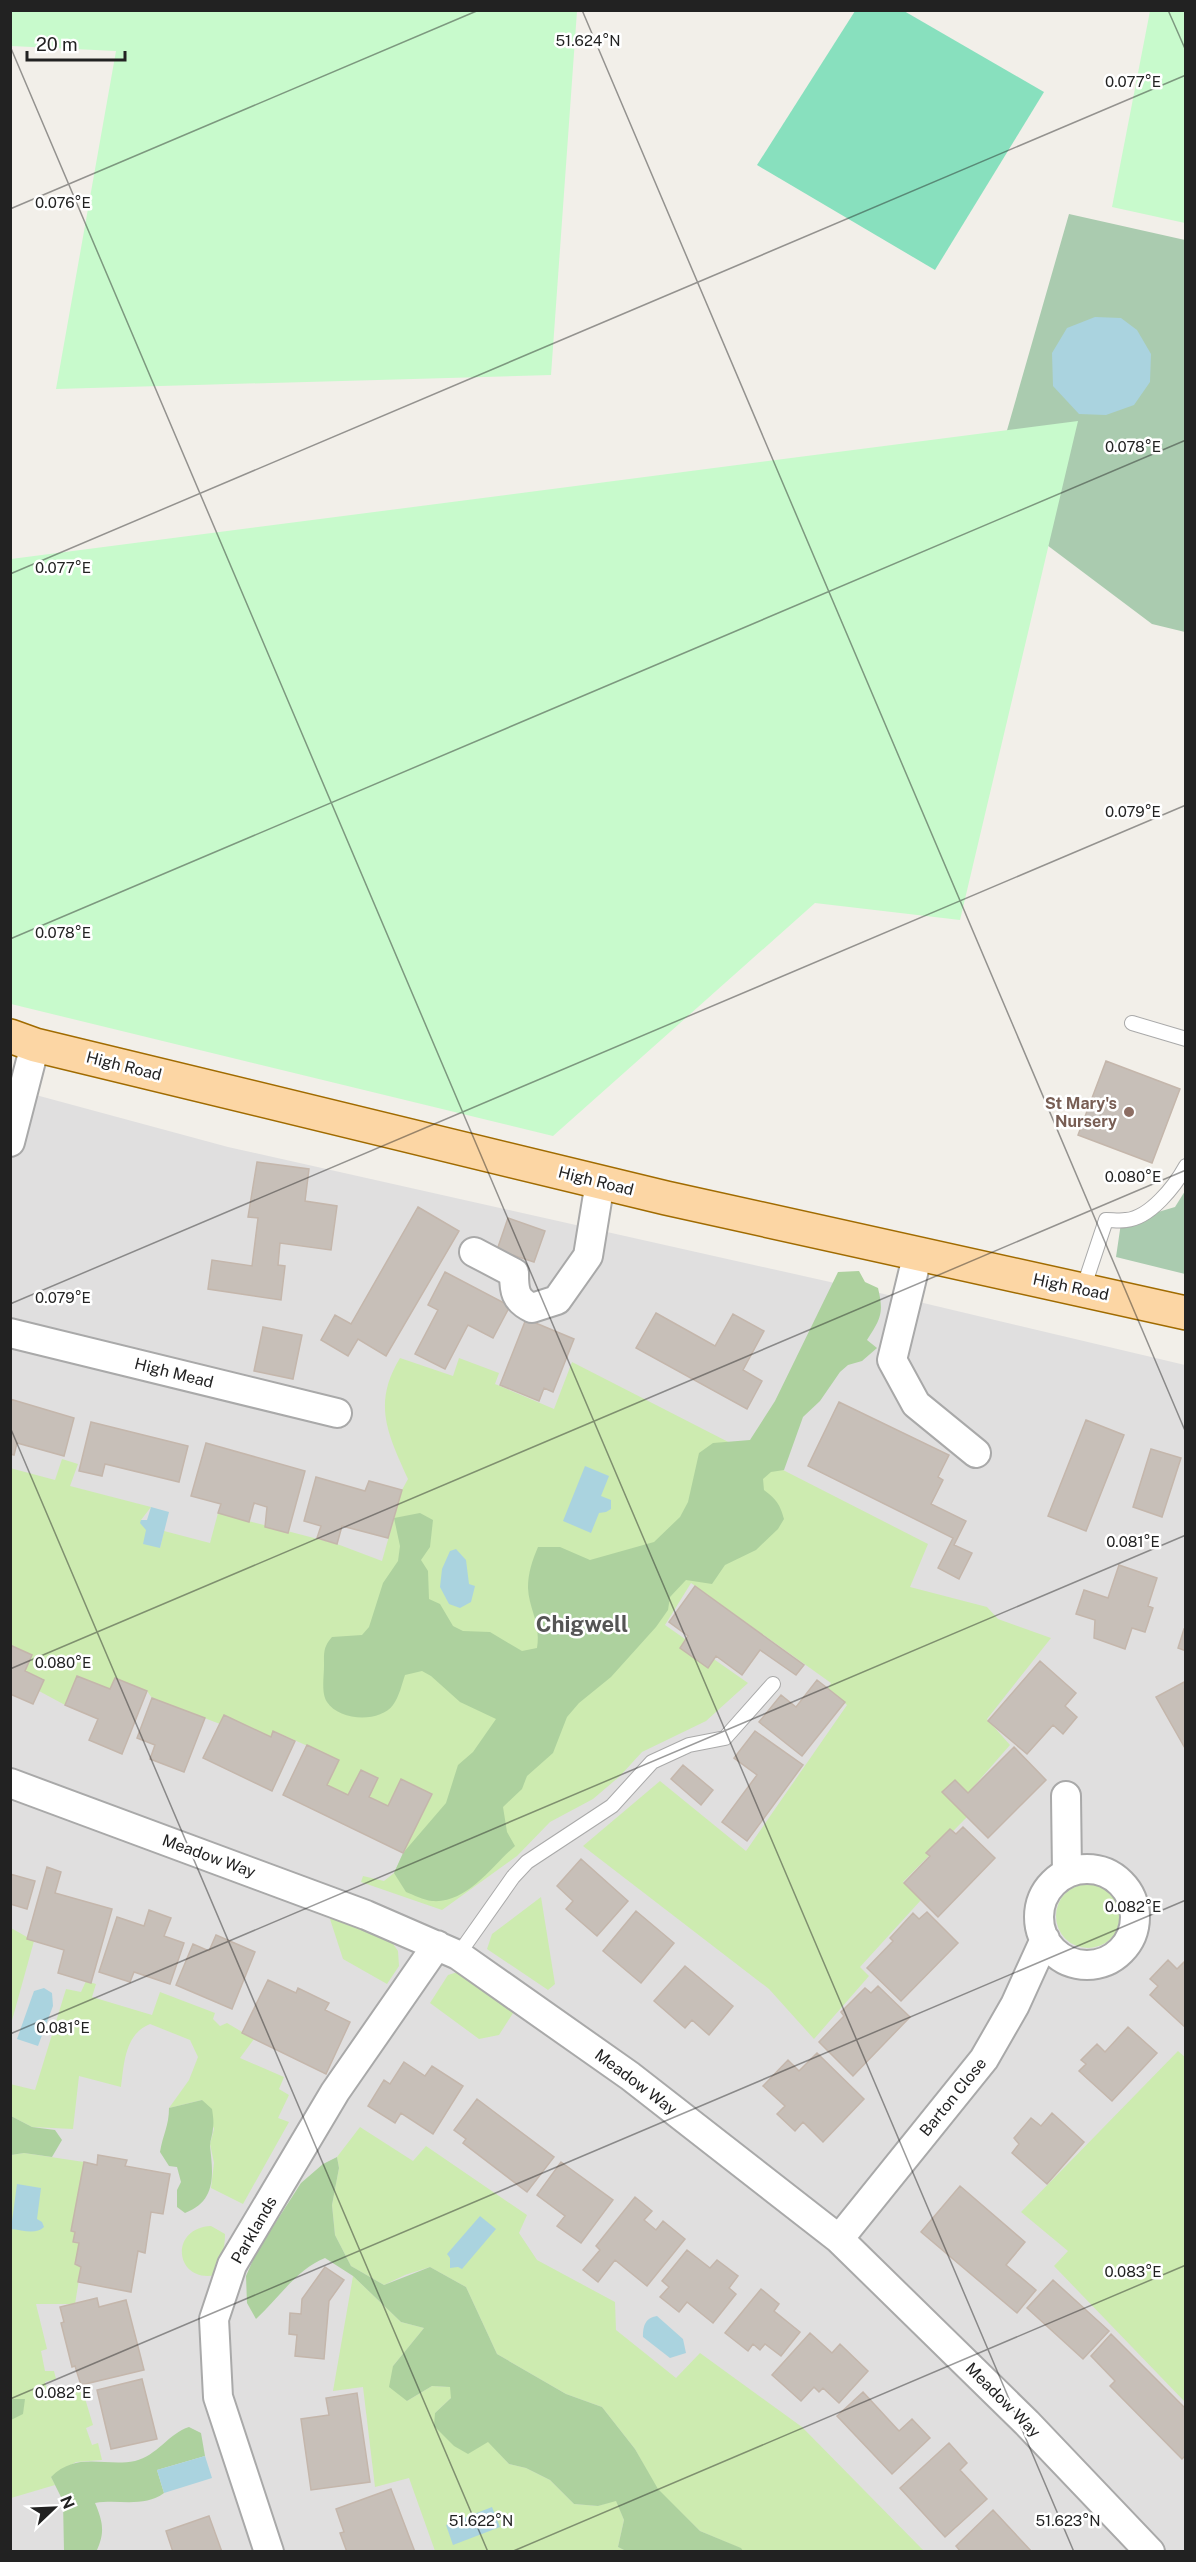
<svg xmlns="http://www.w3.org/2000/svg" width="1196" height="2562" font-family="'Public Sans',sans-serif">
	<rect width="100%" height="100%" fill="#f2efe9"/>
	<path fill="#e0dfdf" d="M10,1088L228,1147L915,1301L1185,1365V2551H11Z"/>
	<path fill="#cdebb0" d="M400,1358L453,1376L459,1358L499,1373L495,1384L554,1409L572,1362L928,1544L910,1587L987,1607L998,1619L1051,1638L987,1719L1010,1745L968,1793L955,1780L943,1792L967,1817L903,1882L921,1900L860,1967L869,1976L814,2039L769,1989L583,1846L660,1781L746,1851L847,1705L828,1688L831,1683L691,1583L665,1625L748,1683L706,1721L642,1752L620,1776L593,1799L550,1822L517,1856L442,1910L361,1882L363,1876L384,1881L394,1873L431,1794L388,1806L369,1797L378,1778L361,1770L348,1795L327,1785L339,1760L274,1731L271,1737L224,1715L220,1724L152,1698L147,1691L115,1678L110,1689L77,1676L65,1705L39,1691L43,1679L25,1671L32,1655L11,1645L10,1468L55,1480L62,1459L78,1464L70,1486L151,1507L141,1520L160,1548L164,1531L210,1543L218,1513L337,1544L382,1561L402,1490L408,1479C388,1434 372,1404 400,1358Z
		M1056 1916a32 32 0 1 1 64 0a32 32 0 1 1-64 0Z
		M541,1897L555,1984L548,1990L487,1949L492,1934Z
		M330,1919H337L391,1941L398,1951L399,1966L387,1984L343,1959Z
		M11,1928L34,1941L11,2024Z
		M461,1971L515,2010L499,2035L479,2039L430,2003L448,1975Z
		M86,1981L96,1984L92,1997L152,2015L160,1992L215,2013L213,2019L220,2026L227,2023L254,2039L240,2058L284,2077L279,2089L289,2095L278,2118L289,2122L243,2204L211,2188L214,2163L210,2144L214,2129L202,2100L169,2108L189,2080L198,2057L190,2040L150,2024C125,2034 124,2063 121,2087L79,2076L73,2129L32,2127L11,2116L10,2084L35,2090L66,1989L81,1992Z
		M1178,2051L1186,2058L1185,2402L1054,2266L1068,2251L1021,2212Z
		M360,2127L413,2161L426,2146L527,2215L519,2233L537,2260L615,2302L616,2330L676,2378L700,2353L802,2427L924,2551H743L740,2548L700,2531L657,2489L635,2449L602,2407L566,2394L497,2354L466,2287L430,2267L405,2275L384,2285L351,2266L335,2235L332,2205L339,2168L337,2157Z
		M24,2153L84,2162L72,2231L75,2232L73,2242L79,2243L75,2264L81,2267L75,2304H36L47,2349L41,2351L45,2371H54L56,2379L45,2382L48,2393L81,2385L93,2425L86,2428L92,2445L98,2443L102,2460L76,2462L51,2477L55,2485L11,2498L10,2420L25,2399H11V2155Z
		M211,2226L225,2234C225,2249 221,2262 216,2275C175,2284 168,2228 211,2226Z
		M353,2276L401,2322L424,2328L393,2366L407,2401L432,2386L451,2387V2398L435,2413L488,2441L509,2464L526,2468L550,2480L574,2504L598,2506L616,2500L624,2520L618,2547L626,2551H435L409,2478L375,2487L363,2387L333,2391Z"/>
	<path fill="#add19e" d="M859,1271L865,1282L878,1288C884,1313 881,1318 867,1340L877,1348L862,1361L848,1365L840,1372L820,1401L803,1417L784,1470L771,1472L763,1479L764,1490C776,1499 780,1504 784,1519L778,1529L756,1550L725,1565L712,1584L686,1580L670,1597L668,1610L656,1627L611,1677L579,1703L567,1717L553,1753L527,1776L522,1789L503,1807L507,1832L515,1846C492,1866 467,1904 432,1901C423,1900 414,1895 406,1892L394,1873L403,1853L446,1803L458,1765L473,1752L496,1719L460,1702L431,1676L422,1671L405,1675C402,1684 399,1697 393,1705C380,1723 339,1721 327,1702C321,1693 324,1677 324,1666C324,1653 323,1647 332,1637L362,1635L369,1627L383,1583L398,1561L400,1546L394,1518L420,1513L433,1520L430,1547L421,1560L428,1571L429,1599L440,1604L453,1626L463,1631L490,1632L522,1651L537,1648C541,1622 529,1610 528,1588C528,1573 532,1561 538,1547H560L590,1560L654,1542L680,1517L688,1502L699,1453L713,1443L750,1440L775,1401L838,1272Z
		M202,2100L212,2109C213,2115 214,2122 213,2128C213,2134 210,2140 210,2146C213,2174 217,2201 185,2213L177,2207V2190L181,2182L177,2167L169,2166L160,2152C163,2134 169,2126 169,2108Z
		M11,2116L32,2127L55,2130L62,2140L52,2157L24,2153L11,2155Z
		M337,2157L339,2168L332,2205L335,2235L351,2266L384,2285L430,2267L466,2287L497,2354L566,2394L602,2407L635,2449L658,2489L700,2531L741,2548L743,2551H626L618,2547L624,2520L616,2501L598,2506L574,2504L550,2480L526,2468L509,2464L488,2442L468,2454L454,2446L434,2426L435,2413L451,2398L450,2387L432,2386L407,2401L389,2387L393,2366L424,2328L401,2322L353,2276L325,2258C297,2269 278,2299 256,2319L247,2303L246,2276L256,2253L301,2183L323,2164Z
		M10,2399H25L23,2414L11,2420Z
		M189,2427L201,2433L205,2456L157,2470L164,2493C144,2508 119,2499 95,2503C103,2522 105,2532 97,2550L64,2551L63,2501L51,2477C77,2451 104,2467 135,2461C157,2456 169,2433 189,2427Z"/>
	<path fill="#aacbaf" d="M1069,214L1185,240V632L1152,624L987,500Z
		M1185,1191V1274L1116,1257L1121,1223L1175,1207Z"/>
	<path fill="#c8facc" d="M11,10L577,11L551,375L56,389L116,51L11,46Z
		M1150,11H1185V223L1112,207Z
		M1078,421L960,920L815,903L553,1136L11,1004V559Z"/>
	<path fill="#88e0be" d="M855,11H904L1044,92L935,270L757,165Z"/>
	<path fill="#aad3df" d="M1095,317L1121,318L1137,330L1151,354L1150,382L1134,405L1106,415L1079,414L1053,386L1052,353L1067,328Z
		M585,1466L609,1476L601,1496L611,1500V1509L606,1512L599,1513L591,1533L563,1521Z
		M151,1507L169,1512L160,1548L143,1544L146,1530L140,1523L141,1520H147Z
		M456,1549L466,1560L469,1584L475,1586L471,1602L460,1608L449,1604L440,1587L442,1569L450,1551Z
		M44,1988L52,1993L53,2006L38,2046L17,2039L34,1991Z
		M17,2184L41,2188L37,2219L42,2222L44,2227C36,2235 22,2230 11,2229Z
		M480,2216L496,2229L462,2269L458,2267L450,2268V2258L447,2254Z
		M657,2316L683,2339L686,2353L670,2358L643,2337C643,2326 645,2318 657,2316Z
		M205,2456L212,2478L164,2493L157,2470Z
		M492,2507L500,2527L453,2545L446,2525Z"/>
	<path fill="#c7bfb8" stroke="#c4b6ab" stroke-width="1.5" d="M1106,1061L1180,1089L1152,1163L1078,1135Z
		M257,1162L309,1169L305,1201L337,1206L331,1250L280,1243L278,1265L285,1266L281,1300L208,1289L212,1260L252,1266L258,1218L248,1217Z
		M418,1207L459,1231L386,1356L358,1339L348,1356L321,1340L335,1315L351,1324Z
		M508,1218L545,1231L534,1262L497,1250Z
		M445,1272L510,1306L493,1338L468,1325L445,1369L415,1354L438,1310L428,1305Z
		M656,1313L715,1346L733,1314L764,1331L743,1370L762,1381L747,1409L636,1348Z
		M526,1319L574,1339L553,1392L544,1388L539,1401L500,1385Z
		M263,1327L302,1335L293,1379L254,1371Z
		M10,1399L74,1418L64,1456L17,1443L14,1455L10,1454Z
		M839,1402L949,1455L938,1477L943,1480L931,1504L966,1521L954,1545L972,1553L959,1579L938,1568L953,1538L808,1466Z
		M1086,1420L1124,1435L1086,1531L1048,1516Z
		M91,1422L188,1446L179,1482L105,1464L102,1476L79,1471Z
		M206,1443L305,1471L288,1533L265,1527L267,1507L254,1503L249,1522L218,1513L221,1504L191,1496Z
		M1151,1449L1181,1458L1162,1517L1133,1507Z
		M316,1477L365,1491L369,1481L402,1490L388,1538L342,1526L337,1544L317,1538L321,1526L304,1521Z
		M1119,1565L1157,1578L1148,1606L1153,1608L1145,1632L1132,1628L1125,1649L1094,1638L1095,1620L1076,1614L1084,1590L1108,1598Z
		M695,1586L804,1665L796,1675L760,1650L742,1675L716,1656L708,1668L680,1648L688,1636L669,1622Z
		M1184,1629L1186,1630V1651L1178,1648Z
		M10,1645L32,1655L25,1671L44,1680L33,1704L10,1694Z
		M1040,1661L1076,1693L1065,1706L1077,1717L1063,1734L1053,1725L1027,1754L988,1721Z
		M77,1676L110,1689L115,1678L147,1691L122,1754L89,1740L98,1719L65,1705Z
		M817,1680L845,1702L802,1756L759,1722L781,1695L796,1707Z
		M1186,1681V1750L1156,1697Z
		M152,1698L205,1718L184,1772L150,1759L155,1745L137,1738Z
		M224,1715L271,1737L273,1731L295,1741L272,1791L203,1758Z
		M755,1731L803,1765L747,1841L722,1822L757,1775L734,1758Z
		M307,1745L339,1760L327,1785L348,1795L361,1770L378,1778L369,1797L388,1806L401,1779L432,1794L403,1853L283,1795Z
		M1014,1747L1046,1780L988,1838L942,1792L955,1780L968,1793Z
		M683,1765L713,1790L701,1805L671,1779Z
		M963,1827L995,1858L938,1917L904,1883L930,1856L926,1853L950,1829L956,1834Z
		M581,1859L628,1901L597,1936L566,1909L573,1901L557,1886Z
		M47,1867L61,1872L55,1893L112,1909L91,1983L58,1973L64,1950L27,1939Z
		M10,1874L35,1881L27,1909L10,1904Z
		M149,1910L171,1918L164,1936L184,1943L170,1984L134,1972L130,1982L99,1972L117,1917L144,1926Z
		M636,1911L674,1943L641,1983L603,1951Z
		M927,1912L958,1943L901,2001L867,1968L893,1941L890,1938L913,1913L919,1919Z
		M216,1935L255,1952L232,2009L176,1985L193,1944L209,1951Z
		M1168,1960L1177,1969L1186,1960V2028L1150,1995L1158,1986L1150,1979Z
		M685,1966L733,2006L709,2035L692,2020L685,2028L654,2001Z
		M268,1980L296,1993L298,1988L329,2003L325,2010L350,2022L326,2074L242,2033Z
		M878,1986L910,2017L853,2076L819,2042L844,2016L841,2012L865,1988L871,1993Z
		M1128,2027L1157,2053L1112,2101L1079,2071L1086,2064L1081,2060L1097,2044L1105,2052Z
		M817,2053L864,2099L823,2142L803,2122L795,2131L777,2114L785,2106L763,2086L788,2060L799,2071Z
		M404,2062L425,2076L432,2066L463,2086L433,2134L401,2113L395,2123L368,2106L384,2080L390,2084Z
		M477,2099L554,2157L527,2192L463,2143L466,2139L454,2130Z
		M1052,2113L1084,2142L1047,2184L1012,2153L1019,2144L1014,2138L1031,2118L1041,2126Z
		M98,2155L127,2160L125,2166L170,2174L163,2214L151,2212L145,2253L138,2251L131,2292L78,2282L81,2267L75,2264L79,2243L73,2242L75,2232L71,2231L84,2162L97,2165Z
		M561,2162L613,2200L581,2243L557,2226L565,2216L537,2195Z
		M960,2186L1025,2242L1006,2265L1036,2290L1017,2313L921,2232Z
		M635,2197L652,2211L644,2220L656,2230L663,2221L685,2239L647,2286L615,2260L598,2282L583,2270L600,2250L596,2246Z
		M687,2250L710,2268L717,2260L738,2276L729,2288L736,2294L713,2323L687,2302L679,2312L660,2297L669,2287L662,2281Z
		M325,2267L344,2280L329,2301L324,2359L295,2356L297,2335L289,2334L290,2313L301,2314L302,2299Z
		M1053,2280L1109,2331L1083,2359L1027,2308Z
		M761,2289L779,2304L774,2311L800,2332L781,2356L765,2344L760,2350L753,2344L748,2351L725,2333Z
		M97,2298L99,2307L126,2300L144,2370L81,2385L75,2366L72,2367L61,2323L64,2322L60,2307Z
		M810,2333L832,2353L840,2344L868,2371L839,2403L823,2388L819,2392L814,2387L801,2401L772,2375Z
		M1111,2334L1186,2409V2455L1182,2459L1110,2386L1115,2381L1091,2356Z
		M142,2379L157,2439L111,2449L97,2390Z
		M863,2392L899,2431L912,2419L930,2438L892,2474L837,2416Z
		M357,2393L370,2482L311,2490L301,2419L329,2415L326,2398Z
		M949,2443L967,2463L960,2470L987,2499L945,2537L900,2488Z
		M391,2489L415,2552H347L340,2533L344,2532L336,2509Z
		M993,2510L1032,2552H961L956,2546Z
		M209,2516L222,2552H173L166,2531Z"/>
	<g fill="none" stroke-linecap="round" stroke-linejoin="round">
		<defs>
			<path id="lane" d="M1132,1023L1186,1039
				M1083,1289L1106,1220C1113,1220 1120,1221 1126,1220C1150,1218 1175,1186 1186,1166
				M458,1955L513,1877L527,1862L612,1806L652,1762L689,1745L725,1738L773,1684"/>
			<path id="street" d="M10,1142L35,1045
				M474,1252L514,1273C514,1291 515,1300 532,1308L557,1300L588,1256L600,1182
				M918,1253L892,1360L916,1404L976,1453
				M10,1333L337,1413
				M10,1783L366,1915L458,1955L630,2076L839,2239L1027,2423L1150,2552
				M1066,1796L1067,1873
				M1039 1917a48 48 0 1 1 96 0a48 48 0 1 1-96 0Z
				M839,2239L984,2059L1015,2005L1045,1939
				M269,2552L218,2397L214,2319L232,2265L335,2092L437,1945"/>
			<path id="primary" d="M10,1036L35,1045L666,1198L1186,1313"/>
		</defs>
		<use href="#lane" stroke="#a9a9a9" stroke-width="16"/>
		<use href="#street" stroke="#a9a9a9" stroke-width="32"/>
		<use href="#primary" stroke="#a06b00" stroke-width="36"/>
		<use href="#lane" stroke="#fff" stroke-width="14"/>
		<use href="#street" stroke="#fff" stroke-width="28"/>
		<use href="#primary" stroke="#fcd6a4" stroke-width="33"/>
	</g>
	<path fill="none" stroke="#222" stroke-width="1.5" stroke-opacity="0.45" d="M582,10L1186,1433M1168,10L1186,51M10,46L1074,2552M10,209L479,10M10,574L1186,75M10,939L1186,440M10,1304L1186,805M10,1427L488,2552M10,1669L1186,1170M10,2034L1186,1535M10,2399L1186,1900M511,2552L1186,2265"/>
	<circle fill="#8d6e63" stroke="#fff" stroke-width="2" cx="1129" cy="1112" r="6"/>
	<g text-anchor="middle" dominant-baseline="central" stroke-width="5" stroke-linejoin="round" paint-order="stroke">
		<g font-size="16" fill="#222" stroke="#fff">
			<text transform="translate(124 1066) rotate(14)">High Road</text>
			<text transform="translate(596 1181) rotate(14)">High Road</text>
			<text transform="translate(1071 1287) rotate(12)">High Road</text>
			<text transform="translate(174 1373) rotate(14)">High Mead</text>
			<text transform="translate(209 1856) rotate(20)">Meadow Way</text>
			<text transform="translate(636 2082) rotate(37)">Meadow Way</text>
			<text transform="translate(953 2097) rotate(-51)">Barton Close</text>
			<text transform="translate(254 2230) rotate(-60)">Parklands</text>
			<text transform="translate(1003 2400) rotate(45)">Meadow Way</text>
		</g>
		<g font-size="16" font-weight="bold" fill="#785e54" stroke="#fff" text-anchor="end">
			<text x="1117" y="1103">St Mary's<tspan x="1117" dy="18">Nursery</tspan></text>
		</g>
		<g font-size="22" font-weight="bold" fill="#555" stroke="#fff">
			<text x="582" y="1624">Chigwell</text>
		</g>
	</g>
	<g font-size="15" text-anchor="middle" fill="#222" stroke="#fff" stroke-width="5" stroke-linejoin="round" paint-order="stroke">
		<text x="588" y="46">51.624°N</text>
		<text x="1133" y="87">0.077°E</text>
		<text x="63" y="208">0.076°E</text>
		<text x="1133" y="452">0.078°E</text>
		<text x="63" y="573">0.077°E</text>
		<text x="1133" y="817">0.079°E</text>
		<text x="63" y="938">0.078°E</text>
		<text x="1133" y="1182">0.080°E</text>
		<text x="63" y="1303">0.079°E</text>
		<text x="1133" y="1547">0.081°E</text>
		<text x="63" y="1668">0.080°E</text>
		<text x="1133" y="1912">0.082°E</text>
		<text x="63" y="2033">0.081°E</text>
		<text x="1133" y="2277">0.083°E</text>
		<text x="63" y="2398">0.082°E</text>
		<text x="481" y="2526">51.622°N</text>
		<text x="1068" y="2526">51.623°N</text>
	</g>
	<rect width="1196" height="2562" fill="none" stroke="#222222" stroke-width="24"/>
	<g transform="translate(54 2508) rotate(67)" stroke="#ffffff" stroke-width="4.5" paint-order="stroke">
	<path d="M0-4.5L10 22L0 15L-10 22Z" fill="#222222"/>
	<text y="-9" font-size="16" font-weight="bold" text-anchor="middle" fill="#222222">N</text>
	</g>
	<path d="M27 51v9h98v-9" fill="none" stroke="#222222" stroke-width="3"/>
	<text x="36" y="51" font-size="18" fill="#222222" stroke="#ffffff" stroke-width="4.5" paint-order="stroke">20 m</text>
</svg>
